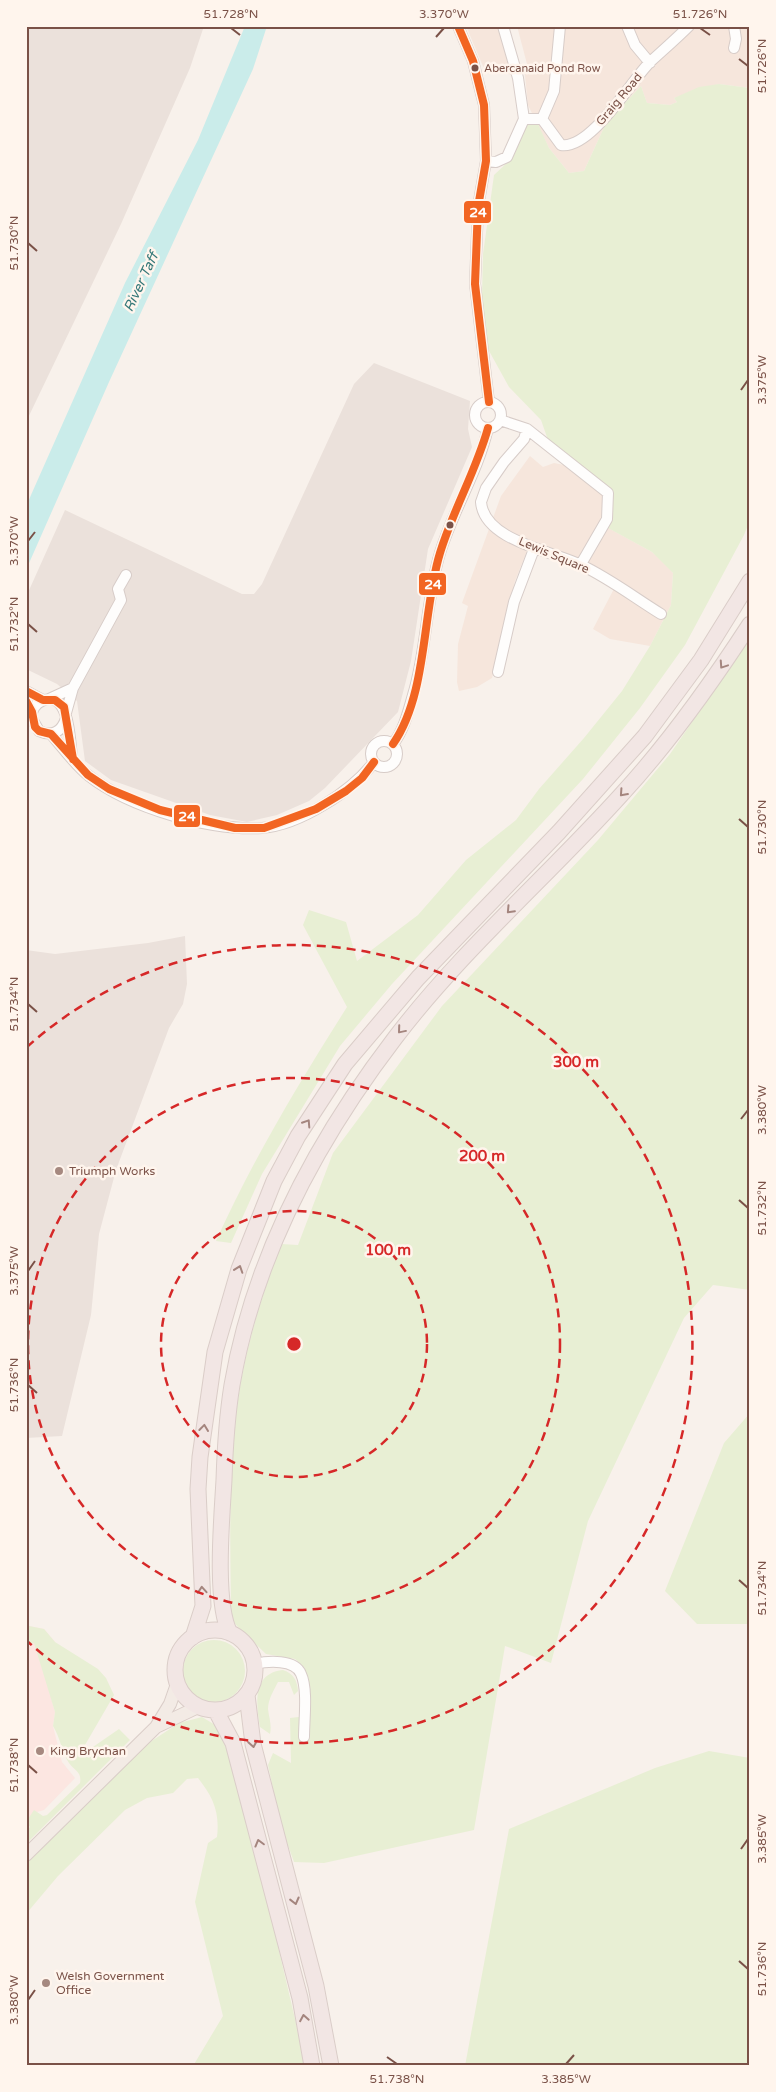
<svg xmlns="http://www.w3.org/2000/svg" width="776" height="2092" font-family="'Varela Round',sans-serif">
	<rect width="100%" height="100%" fill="#f8f1eb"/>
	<path fill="#f6e6dc" d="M466,26H501L515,75L485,71Z
		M517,26H750V88L719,84L674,98L677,102L670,105L647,103L641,86L606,123L584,171L569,173L549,148L528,105L524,66L527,64Z
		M530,456L543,467L554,463L564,465L603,493L601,524L652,552L665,563L673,573L671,605L650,646L610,639L593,629L617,583L531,541L515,581L492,678L477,687L459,691L457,682L458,644L468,606L462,603L501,496Z"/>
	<path fill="#fce6e1" d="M29,1626L44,1629L55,1642L51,1698L55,1712L53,1726L62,1762L75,1778L44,1810L37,1812L26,1823V1627Z"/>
	<path fill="#ebe1db" d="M26,26H204L190,68L121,224L26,422Z
		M374,363L470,401L468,429L472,447L428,549L411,661L398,712L325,788L309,801L277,815L247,822L210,815L111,780L85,761L77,701L57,684L26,669V597L65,510L242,594H254L262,584L354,384Z
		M185,936L187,984L183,1004L169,1028L116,1170L99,1234L91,1315L62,1436L26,1438V950L55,954L148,943Z"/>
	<path fill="#e8efd4" d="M719,84L750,88V520L744,535L685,645L640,708L583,779L392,984L340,1046L262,1174L231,1243L216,1241C253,1159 299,1083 347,1007L303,925L309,910L346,922L357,961L418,915L466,860L516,820L539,789L584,738L622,691L650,646L671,605L673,573L652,552L608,528L613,512L612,491L548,440L541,420L509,387L488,349L482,295L483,254L494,175L512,158L527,125L538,124L549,148L569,173L584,171L606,123L641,86L647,103L670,105L677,102L674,98L699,87Z
		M750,638V1290L713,1285L684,1318L588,1521L551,1663L505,1646L474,1830L324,1863L294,1862L281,1826L268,1765L273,1753L291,1763L290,1718L307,1716V1677L304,1667L295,1659L266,1654L236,1625L231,1617V1605C230,1546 229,1486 235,1427C240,1365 259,1302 281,1244L298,1245L333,1153L442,1006L598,840L670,754Z
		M750,1413V1624H697L665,1591L724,1443Z
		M29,1626L44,1629L55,1642L98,1669L106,1678L114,1695L85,1745L90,1749L119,1729L130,1740L26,1844V1831L30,1827L26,1822L34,1810L43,1816L47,1815L80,1783C82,1772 75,1771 69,1763C63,1755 60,1737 53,1726L55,1712L34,1643L26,1645V1627Z
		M183 1671a31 31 0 1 1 62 0a31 31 0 1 1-62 0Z
		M283,1670C294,1674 297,1680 298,1691L294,1695L289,1682H278C274,1690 268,1699 268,1709C269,1718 272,1725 270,1734L260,1727C256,1704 252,1673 283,1670Z
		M202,1717L217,1726L228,1753L263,1883L296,2023L304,2066H193L223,2016L195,1902L208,1843L217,1837C220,1812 213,1797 198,1778L187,1779L173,1793L147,1798L125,1810L58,1876L26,1914V1863L147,1744L179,1723Z
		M709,1751L750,1758V2066H465L509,1829L655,1768Z"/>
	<path fill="#caecea" d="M245,26H267L253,69L109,382L26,570V507L31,495L125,283L198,140Z"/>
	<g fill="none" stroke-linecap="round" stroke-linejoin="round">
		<defs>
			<path id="minor" d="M458,26L473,61L484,105L486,161L478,207L475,284L489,402
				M503,26L518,78L524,119
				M627,26L635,45L650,63
				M734,26L736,39L734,48
				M524,119H542L561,145C590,150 630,83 649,63C662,51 676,39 689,26
				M542,119L554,91L560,26
				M486,161L496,162L507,157L524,119
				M475 415a13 13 0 1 1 26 0a13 13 0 1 1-26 0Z
				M500,420L527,429L608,493L607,519L581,564
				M527,429L524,439L504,462L486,488L481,502C484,541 553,551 581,565C609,578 635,598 661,614
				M498,672L514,602L534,549
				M26,691L43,700
				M49,699L73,688
				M66,713L73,688L121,600L118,589L126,575
				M66,718C62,732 52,737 39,731L31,717C32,710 35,704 42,701C70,688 70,742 72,758
				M51,734C63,748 75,765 89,776C130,808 210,831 262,828C300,825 352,791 374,762
				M371 754a13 13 0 1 1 26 0a13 13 0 1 1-26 0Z
				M393,744C404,730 408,712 413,695C427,649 426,599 440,553C453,510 478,472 488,428
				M255,1664C268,1661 295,1659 301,1674C308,1689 304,1720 304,1737"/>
			<path id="major" d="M156,1727L198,1707
				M26,1855L156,1727L170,1704L177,1684"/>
			<path id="highway" d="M175 1670a40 40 0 1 1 80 0a40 40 0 1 1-80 0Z
				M230,1633C214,1603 222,1516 224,1480C225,1448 227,1416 232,1385C254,1257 317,1140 395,1038C462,950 547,877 621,795C670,742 711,684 750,624
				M193,1637L203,1606L198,1489L200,1457L215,1352L239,1269L274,1181L298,1136L345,1064L418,978L559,832L645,736L701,660L750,581
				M247,1695L253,1744L316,1986L331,2066
				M216,1711L233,1743L300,1998L312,2066"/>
		</defs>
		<use href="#minor" stroke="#d7ccc8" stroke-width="12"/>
		<use href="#major" stroke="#dacdc8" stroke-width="14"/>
		<use href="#highway" stroke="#dacdc8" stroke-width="17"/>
		<use href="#minor" stroke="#fefdfc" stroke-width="10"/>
		<use href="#major" stroke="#f3ebe5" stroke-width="12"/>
		<use href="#highway" stroke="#f2e6e4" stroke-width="15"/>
		<defs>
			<path id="bus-1" d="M458,26L473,61L484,105L486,161L478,207L475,284L489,402
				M26,691L43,700H55L64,707L73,759
				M26,701L32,712L35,727L39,731L51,734L88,775L109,789L160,810L235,828H264L316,809L346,791L362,778L374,762
				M393,744C428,694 422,611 440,553C453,510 476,471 488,428"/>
		</defs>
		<use href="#bus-1" stroke="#fff5ed" stroke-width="11"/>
		<use href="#bus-1" stroke="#f26522" stroke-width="8"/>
	</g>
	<defs><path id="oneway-chevron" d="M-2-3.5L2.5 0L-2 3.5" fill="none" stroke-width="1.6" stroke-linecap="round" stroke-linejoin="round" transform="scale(1.25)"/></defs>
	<g stroke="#a4857e">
		<use href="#oneway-chevron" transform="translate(723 665) rotate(124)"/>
		<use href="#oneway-chevron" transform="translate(623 793) rotate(132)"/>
		<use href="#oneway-chevron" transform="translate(510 910) rotate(133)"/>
		<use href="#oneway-chevron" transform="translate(401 1030) rotate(130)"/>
		<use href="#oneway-chevron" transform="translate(307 1123) rotate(-57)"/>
		<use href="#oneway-chevron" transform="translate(239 1269) rotate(-71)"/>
		<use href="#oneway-chevron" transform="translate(204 1428) rotate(-83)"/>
		<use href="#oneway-chevron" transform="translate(202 1590) rotate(-94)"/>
		<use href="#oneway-chevron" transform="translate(253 1744) rotate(80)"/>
		<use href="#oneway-chevron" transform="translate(259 1843) rotate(-105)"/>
		<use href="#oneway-chevron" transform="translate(295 1901) rotate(76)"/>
		<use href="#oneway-chevron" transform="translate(304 2018) rotate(-100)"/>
	</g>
	<path fill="none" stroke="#7a5147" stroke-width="2" d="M231,28L240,35M700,28L710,35M436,37L444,28M739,59L748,66M28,243L37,251M741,390L748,380M28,541L35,532M28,624L37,632M739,819L748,827M28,1004L37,1012M741,1119L748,1110M739,1200L748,1208M28,1271L35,1261M28,1385L37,1393M739,1580L748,1588M28,1765L37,1773M741,1849L748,1839M739,1961L748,1969M28,2000L35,1990M387,2057L397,2064M566,2064L574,2055"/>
	<g fill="none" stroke="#d62828" stroke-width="2.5" stroke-dasharray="9 6">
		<circle cx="294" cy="1344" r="133"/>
		<circle cx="294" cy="1344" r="266"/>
		<path d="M27 1047A399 399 0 1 1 27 1641"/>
	</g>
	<g fill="#7a5147" stroke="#fff5ed" stroke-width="2">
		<circle cx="475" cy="68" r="4.5"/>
		<circle cx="450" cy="525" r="4.5"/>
	</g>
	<g fill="#a68980" stroke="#fff5ed" stroke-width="2">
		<circle cx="59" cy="1171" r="5"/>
		<circle cx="40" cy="1751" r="5"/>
		<circle cx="46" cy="1983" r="5"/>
	</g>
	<g text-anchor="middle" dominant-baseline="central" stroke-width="5" stroke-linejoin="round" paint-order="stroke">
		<g font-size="11" fill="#7a5147" stroke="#fff5ed" text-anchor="start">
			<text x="484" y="68">Abercanaid Pond Row</text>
		</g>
		<g font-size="12" fill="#7a5147" stroke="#fff5ed">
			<text transform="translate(619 99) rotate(-50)">Graig Road</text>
			<text transform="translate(554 555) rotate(23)">Lewis Square</text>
		</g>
		<g font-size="12" fill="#7a5147" stroke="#fff5ed" text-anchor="start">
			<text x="69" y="1171">Triumph Works</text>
			<text x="50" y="1751">King Brychan</text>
			<text x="56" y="1976">Welsh Government<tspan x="56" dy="14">Office</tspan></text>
		</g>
		<g font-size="14" font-style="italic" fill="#367979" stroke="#fff5ed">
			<text transform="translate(141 282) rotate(-65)">River Taff</text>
		</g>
	</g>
	<circle cx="294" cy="1344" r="8" fill="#d62828" stroke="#fff5ed" stroke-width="2.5"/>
	<g font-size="15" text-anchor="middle" font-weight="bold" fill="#d62828" stroke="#fff5ed" stroke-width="5" stroke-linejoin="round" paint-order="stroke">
		<text x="576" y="1067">300 m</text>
		<text x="482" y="1161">200 m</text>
		<text x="388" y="1255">100 m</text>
	</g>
	<g stroke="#fff5ed" stroke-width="2">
		<rect x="463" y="200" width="29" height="24" rx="5" fill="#f26522"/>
		<rect x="418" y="572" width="29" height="24" rx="5" fill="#f26522"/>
		<rect x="173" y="804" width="28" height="24" rx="5" fill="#f26522"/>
	</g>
	<g font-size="14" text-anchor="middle" font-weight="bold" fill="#fff">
		<text x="478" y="217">24</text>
		<text x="433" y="589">24</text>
		<text x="187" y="821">24</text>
	</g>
	<rect width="776" height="2092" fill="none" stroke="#fff5ed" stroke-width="55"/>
	<rect x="28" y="28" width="720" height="2036" fill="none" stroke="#7a5147" stroke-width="2"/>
	<g font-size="12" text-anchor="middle" fill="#7a5147">
		<text x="231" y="18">51.728°N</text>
		<text x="444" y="18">3.370°W</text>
		<text x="700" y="18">51.726°N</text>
		<text transform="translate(762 66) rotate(-90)" y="4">51.726°N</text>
		<text transform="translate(14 243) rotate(-90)" y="4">51.730°N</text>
		<text transform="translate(762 380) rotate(-90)" y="4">3.375°W</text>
		<text transform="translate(14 541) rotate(-90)" y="4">3.370°W</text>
		<text transform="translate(14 624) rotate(-90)" y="4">51.732°N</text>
		<text transform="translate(762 827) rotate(-90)" y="4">51.730°N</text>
		<text transform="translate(14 1004) rotate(-90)" y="4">51.734°N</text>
		<text transform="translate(762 1110) rotate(-90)" y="4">3.380°W</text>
		<text transform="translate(762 1208) rotate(-90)" y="4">51.732°N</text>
		<text transform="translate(14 1271) rotate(-90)" y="4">3.375°W</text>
		<text transform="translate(14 1385) rotate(-90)" y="4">51.736°N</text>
		<text transform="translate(762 1588) rotate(-90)" y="4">51.734°N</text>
		<text transform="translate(14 1765) rotate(-90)" y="4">51.738°N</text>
		<text transform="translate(762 1839) rotate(-90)" y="4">3.385°W</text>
		<text transform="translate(762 1969) rotate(-90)" y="4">51.736°N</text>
		<text transform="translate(14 2000) rotate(-90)" y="4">3.380°W</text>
		<text x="397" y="2083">51.738°N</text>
		<text x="566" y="2083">3.385°W</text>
	</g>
</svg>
